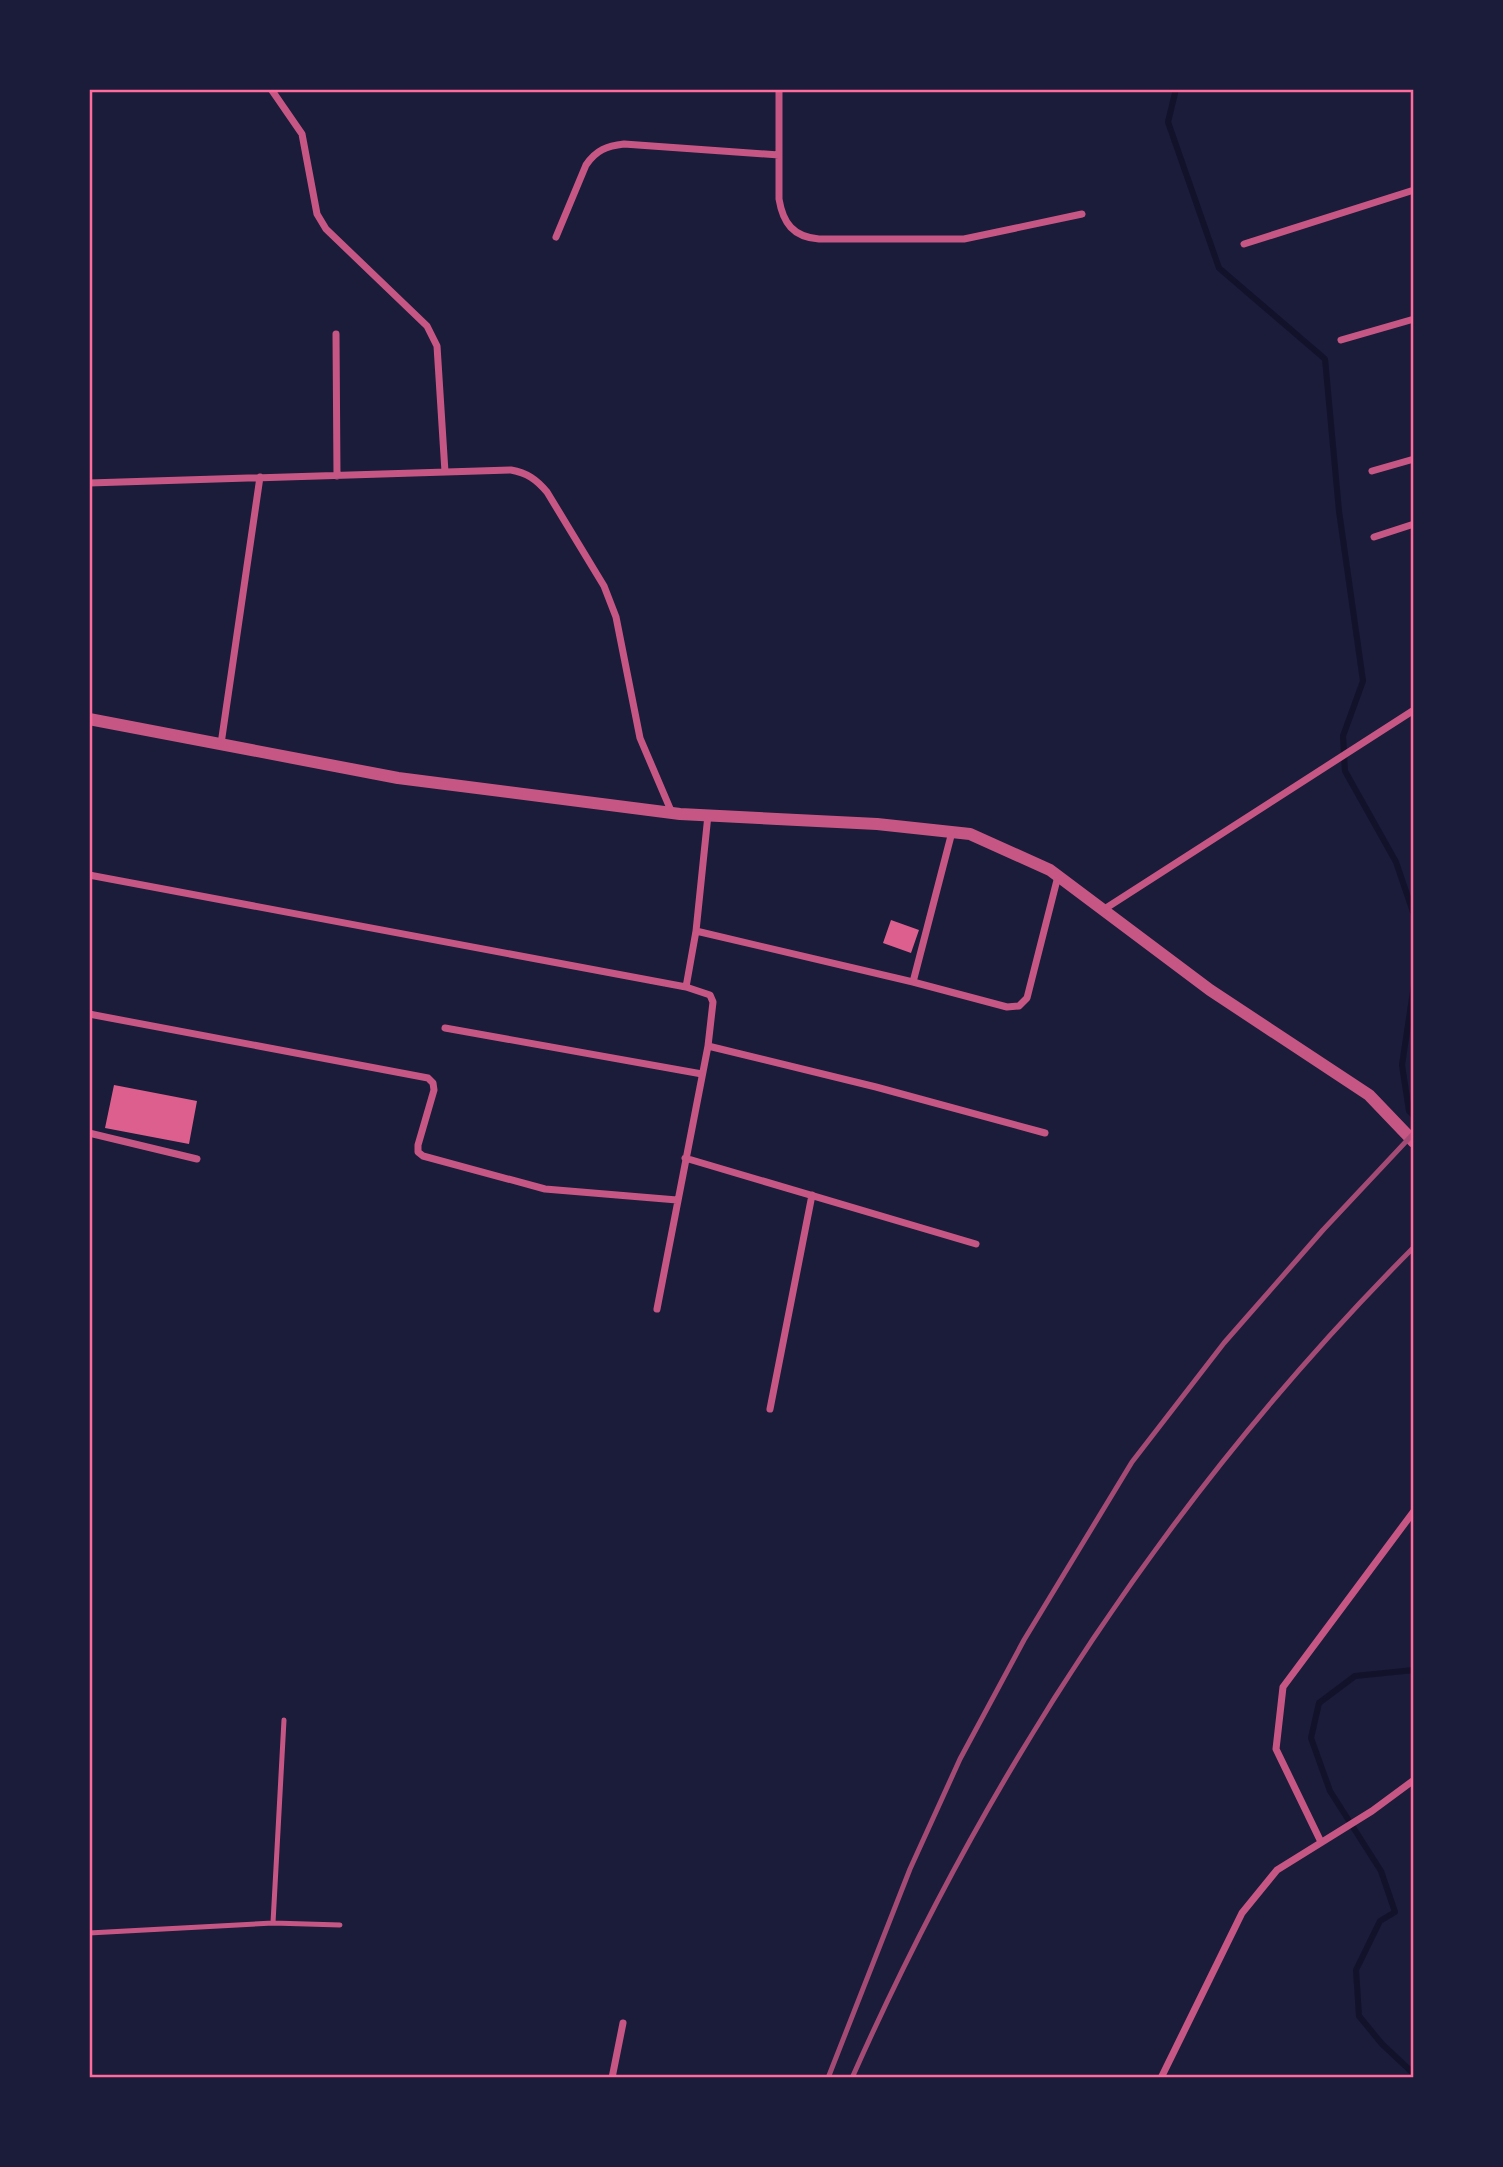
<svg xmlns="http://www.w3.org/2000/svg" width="1503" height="2167" font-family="'DejaVu Sans',sans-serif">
	<rect width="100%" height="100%" fill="#1b1b3a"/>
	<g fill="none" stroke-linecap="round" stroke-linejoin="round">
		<path stroke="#12122b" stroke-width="6" d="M1176,89L1168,122L1219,268L1325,359L1339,511L1363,681L1343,736L1345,771L1396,862L1414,915
			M1414,985L1402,1065L1409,1111L1414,1116
			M1414,1670L1355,1676L1319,1703L1311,1738L1330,1791L1381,1871L1395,1912L1380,1921L1356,1970L1359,2016L1382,2044L1414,2074"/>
	</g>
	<path fill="#dd5f8e" d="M891,920L919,930L911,953L883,943Z
		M114,1085L197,1101L189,1144L105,1128Z"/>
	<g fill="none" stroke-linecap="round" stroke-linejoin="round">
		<path stroke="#c65784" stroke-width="5" d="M273,1923L284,1720
			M89,1933L273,1923L340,1925"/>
		<path stroke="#c65784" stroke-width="7" d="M271,89L302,134L317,214L326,229L427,326L437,346L445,472
			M779,89V199C783,223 793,237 819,239H964L1082,214
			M556,237L586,165C596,150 607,146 624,144L779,155
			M1244,244L1414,190
			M336,334L337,476
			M1341,340L1414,319
			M1372,471L1414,459
			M89,483L511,470C527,473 536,479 547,492L604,586L616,617L640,738L672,813
			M1374,537L1414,524
			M221,744L260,477
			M708,815L696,931L913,982L1007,1007L1019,1006L1027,998L1058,876
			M89,875L686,987L710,995L713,1002L708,1046L657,1309
			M1103,910L1414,710
			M913,982L952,832
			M686,987L696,931
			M89,1014L428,1078L433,1083L434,1090L418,1145V1152L423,1156L545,1189L677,1200
			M445,1028L702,1074
			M708,1046L876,1087L1045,1133
			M89,1133L197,1159
			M685,1158L976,1244
			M770,1409L812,1195
			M1321,1842L1276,1749L1283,1687L1414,1511
			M612,2078L623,2023
			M1161,2078L1242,1913L1277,1870L1372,1811L1414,1780"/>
		<path stroke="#c65784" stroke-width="12" d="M89,719L398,778L680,814L877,824L970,834L1050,870L1210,990L1369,1095L1414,1142"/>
		<path stroke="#a44b75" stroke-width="5" d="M828,2078L910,1869L960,1759L1024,1640L1132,1462L1224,1343L1323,1230L1414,1133
			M852,2078C990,1767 1173,1489 1414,1247"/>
	</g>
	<rect width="1503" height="2167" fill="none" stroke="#1b1b3a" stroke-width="182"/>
	<rect x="91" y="91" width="1321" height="1985" fill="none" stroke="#ff6b9d" stroke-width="2.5"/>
</svg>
